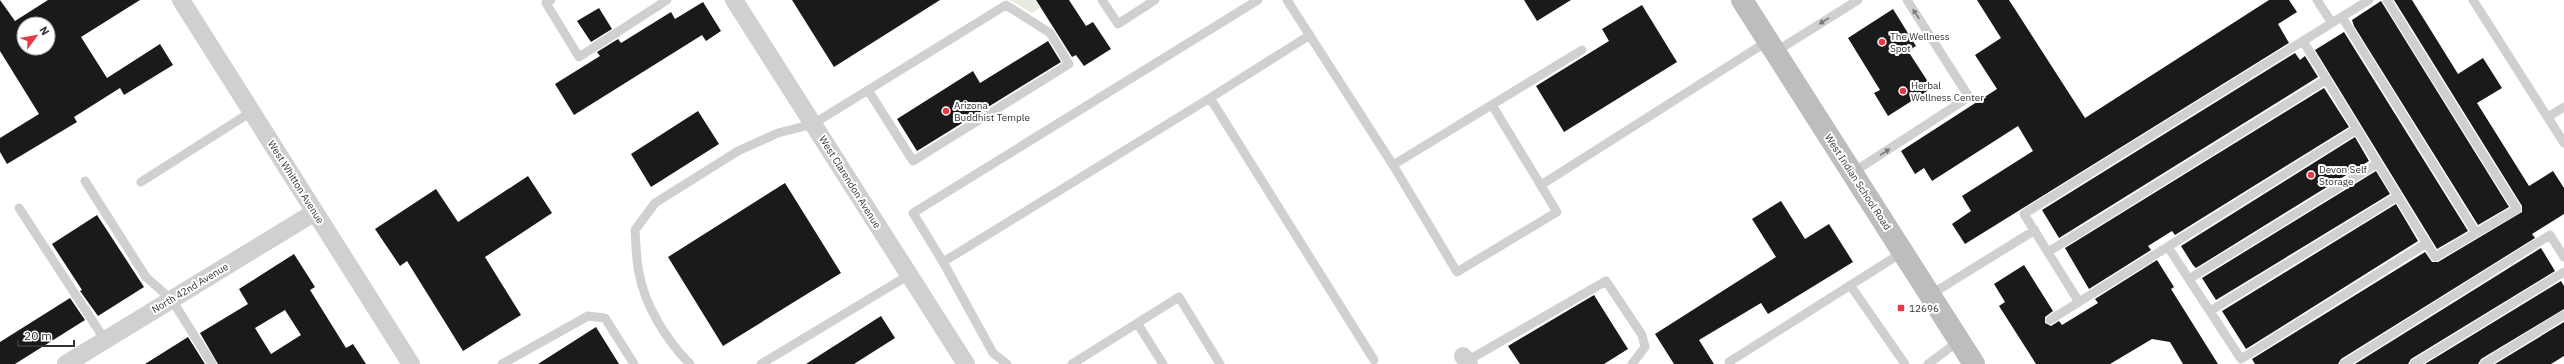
<svg xmlns="http://www.w3.org/2000/svg" width="2564" height="364" font-family="'IBM Plex Sans',sans-serif">
	<rect width="100%" height="100%" fill="#fff"/>
	<path fill="#e6ecdf" d="M1010,0H1035L1040,8L1032,13Z"/>
	<path fill="#1a1a1a" fill-rule="evenodd" d="M0,0L15,21L48,0H140L81,37L107,78L160,44L173,65L124,95L120,88L74,117L77,122L7,164L0,152V138L39,114L0,51ZM24,24H48V48H24Z
		M792,0H940L834,67Z
		M1036,0H1069L1086,26L1093,22L1111,49L1084,66L1076,55L1072,57Z
		M1524,0H1571L1537,21Z
		M1977,0H2009L2085,118L2269,0H2289L2297,12L2278,24L2289,43L1965,244L1952,224L1971,211L1962,196L2033,151L2018,126L1932,181L1924,168L1915,174L1901,151L1997,89L1975,55L2001,38Z
		M2394,0H2412L2458,74L2483,58L2502,88L2477,103L2529,186L2553,171L2564,188V214L2532,234L2535,238L2341,359L2338,364H2255L2252,359L2425,252L2432,262H2438L2522,212V206Z
		M2381,1L2509,207L2478,225L2354,26L2352,20Z
		M703,2L721,31L706,41L702,35L574,115L555,84L600,56L597,52L618,39L621,43L671,12L675,19Z
		M1642,5L1677,62L1564,132L1536,86L1609,41L1602,29Z
		M599,8L612,29L591,42L577,21Z
		M1893,9L1916,46L1908,51L1932,88L1888,116L1874,93L1880,90L1848,38Z
		M2344,32L2468,231L2437,249L2315,50Z
		M1048,41L1061,62L917,151L897,119L973,71L980,83Z
		M2295,53L2300,60L2305,56L2318,77L2059,238L2042,210Z
		M2324,88L2349,127L2175,235L2172,231L2148,246L2151,250L2089,289L2065,248Z
		M698,111L719,144L651,187L631,154Z
		M2355,137L2369,161L2196,268L2193,265L2181,246Z
		M2376,171L2390,194L2216,300L2202,278Z
		M528,176L552,213L485,257L521,315L463,351L407,261L400,266L375,229L436,189L458,222Z
		M785,183L841,273L723,346L668,257Z
		M1781,201L1805,239L1829,224L1853,262L1768,314L1761,303L1699,340L1714,364H1674L1655,334L1776,257L1752,219Z
		M2396,204L2418,241L2246,349L2222,311Z
		M97,215L144,287L98,316L80,291L82,290L52,244Z
		M2541,248L2555,271L2411,359L2408,364H2355Z
		M294,254L315,287L310,290L346,348L353,344L366,364H218L200,333L248,304L239,289ZM285,310L301,335L271,354L255,328Z
		M2157,260L2174,287L2171,289L2218,364H2183L2170,342L2152,339L2110,364H2036L1999,306L2005,302L1994,284L2024,265L2053,311L2045,317V323L2051,326L2059,321L2062,325L2098,303L2095,299Z
		M2561,281L2564,286V309L2481,359L2478,364H2425Z
		M1594,295L1628,349L1604,364H1520L1508,346Z
		M70,298L85,320L15,364H0V342Z
		M881,316L895,338L854,364H806Z
		M2564,322V356L2551,364H2495Z
		M596,327L619,364H538Z
		M188,337L205,364H145Z"/>
	<g fill="none" stroke-linecap="round" stroke-linejoin="round">
		<path stroke="#d0d0d0" stroke-width="9" d="M551,0L546,3L579,57L667,0
			M1102,0L1118,24L1155,0
			M1258,0L913,213L943,262L1210,98L1374,360
			M1287,0L1393,165
			M2317,0L2332,23
			M2473,0L2564,143
			M2342,17L2476,233
			M2303,41L2435,257L2517,209L2387,0
			M1775,52L1858,0
			M1210,98L1310,35
			M1492,105L1557,212L1457,272L1393,165L1582,50
			M2548,117L2564,107
			M1852,173L1969,97L1907,0
			M85,181L146,277L172,300L212,364
			M141,182L251,112
			M1541,185L1768,41
			M19,208L105,340
			M2168,247L2241,359L2427,243
			M2048,252L2327,79
			M943,262L993,353L1007,364
			M2189,279L2378,163
			M1850,285L1905,364
			M1930,295L2035,230
			M2079,302L2024,214L2369,0
			M2210,311L2398,196
			M2050,320L2357,129
			M1137,323L1163,364
			M1467,361L1606,281L1642,335L1645,347L1632,364
			M1729,362L1903,252
			M502,364L588,316L605,318L634,364
			M690,364C667,341 645,306 639,273C636,259 636,244 635,230L655,203L738,151L778,133L813,124L1006,5L1050,33L1069,64L913,161L868,90
			M761,364L909,275
			M1072,364L1179,297L1220,364
			M1928,364L1959,341
			M2344,364L2550,235L2564,257
			M2414,364L2564,272
			M2484,364L2564,315"/>
		<path stroke="#d0d0d0" stroke-width="18" d="M181,0L411,364
			M734,0L966,364
			M1463,356L1469,364
			M66,364L315,212"/>
		<path stroke="#bdbdbd" stroke-width="22" d="M1742,0L1974,364"/>
	</g>
	<defs><path id="oneway-solid" d="M-6-.8H1V-3.2L6.5 0L1 3.2V.8H-6Z"/></defs>
	<g fill="#7a7a7a">
		<use href="#oneway-solid" transform="translate(1916 14) rotate(-123)"/>
		<use href="#oneway-solid" transform="translate(1824 21) rotate(148)"/>
		<use href="#oneway-solid" transform="translate(1885 152) rotate(-33)"/>
	</g>
	<g fill="#e63946" stroke="#fff" stroke-width="1.5">
		<circle cx="1882" cy="42" r="4"/>
		<circle cx="1903" cy="91" r="4"/>
		<circle cx="946" cy="111" r="4"/>
		<circle cx="2311" cy="175" r="4"/>
		<rect x="1897" y="304" width="8" height="8" rx="2"/>
	</g>
	<g text-anchor="middle" dominant-baseline="central" stroke-width="4" stroke-linejoin="round" paint-order="stroke">
		<g font-size="10" fill="#333" stroke="#fff" text-anchor="start">
			<text x="1890" y="36">The Wellness<tspan x="1890" dy="12">Spot</tspan></text>
			<text x="1911" y="85">Herbal<tspan x="1911" dy="12">Wellness Center</tspan></text>
			<text x="954" y="105">Arizona<tspan x="954" dy="12">Buddhist Temple</tspan></text>
			<text x="2319" y="169">Devon Self<tspan x="2319" dy="12">Storage</tspan></text>
			<text x="1909" y="308">12696</text>
		</g>
		<g font-size="10" fill="#333" stroke="#fff">
			<text transform="translate(296 182) rotate(58)">West Whitton Avenue</text>
			<text transform="translate(850 182) rotate(58)">West Clarendon Avenue</text>
			<text transform="translate(1858 182) rotate(57)">West Indian School Road</text>
			<text transform="translate(190 288) rotate(-31)">North 42nd Avenue</text>
		</g>
	</g>
	<g transform="translate(36 36) rotate(58)"><circle r="19" fill="#ffffff" stroke="#adadad"/>
	<path d="M0-3L7 15L0 10L-7 15Z" fill="#e63946"/>
	<text y="-6" font-size="11" font-weight="bold" text-anchor="middle" fill="#333333">N</text>
	</g>
	<path d="M18 340v6h56v-6" fill="none" stroke="#333333" stroke-width="2"/>
	<text x="24" y="340" font-size="12" fill="#333333" stroke="#ffffff" stroke-width="3" paint-order="stroke">20 m</text>
</svg>
